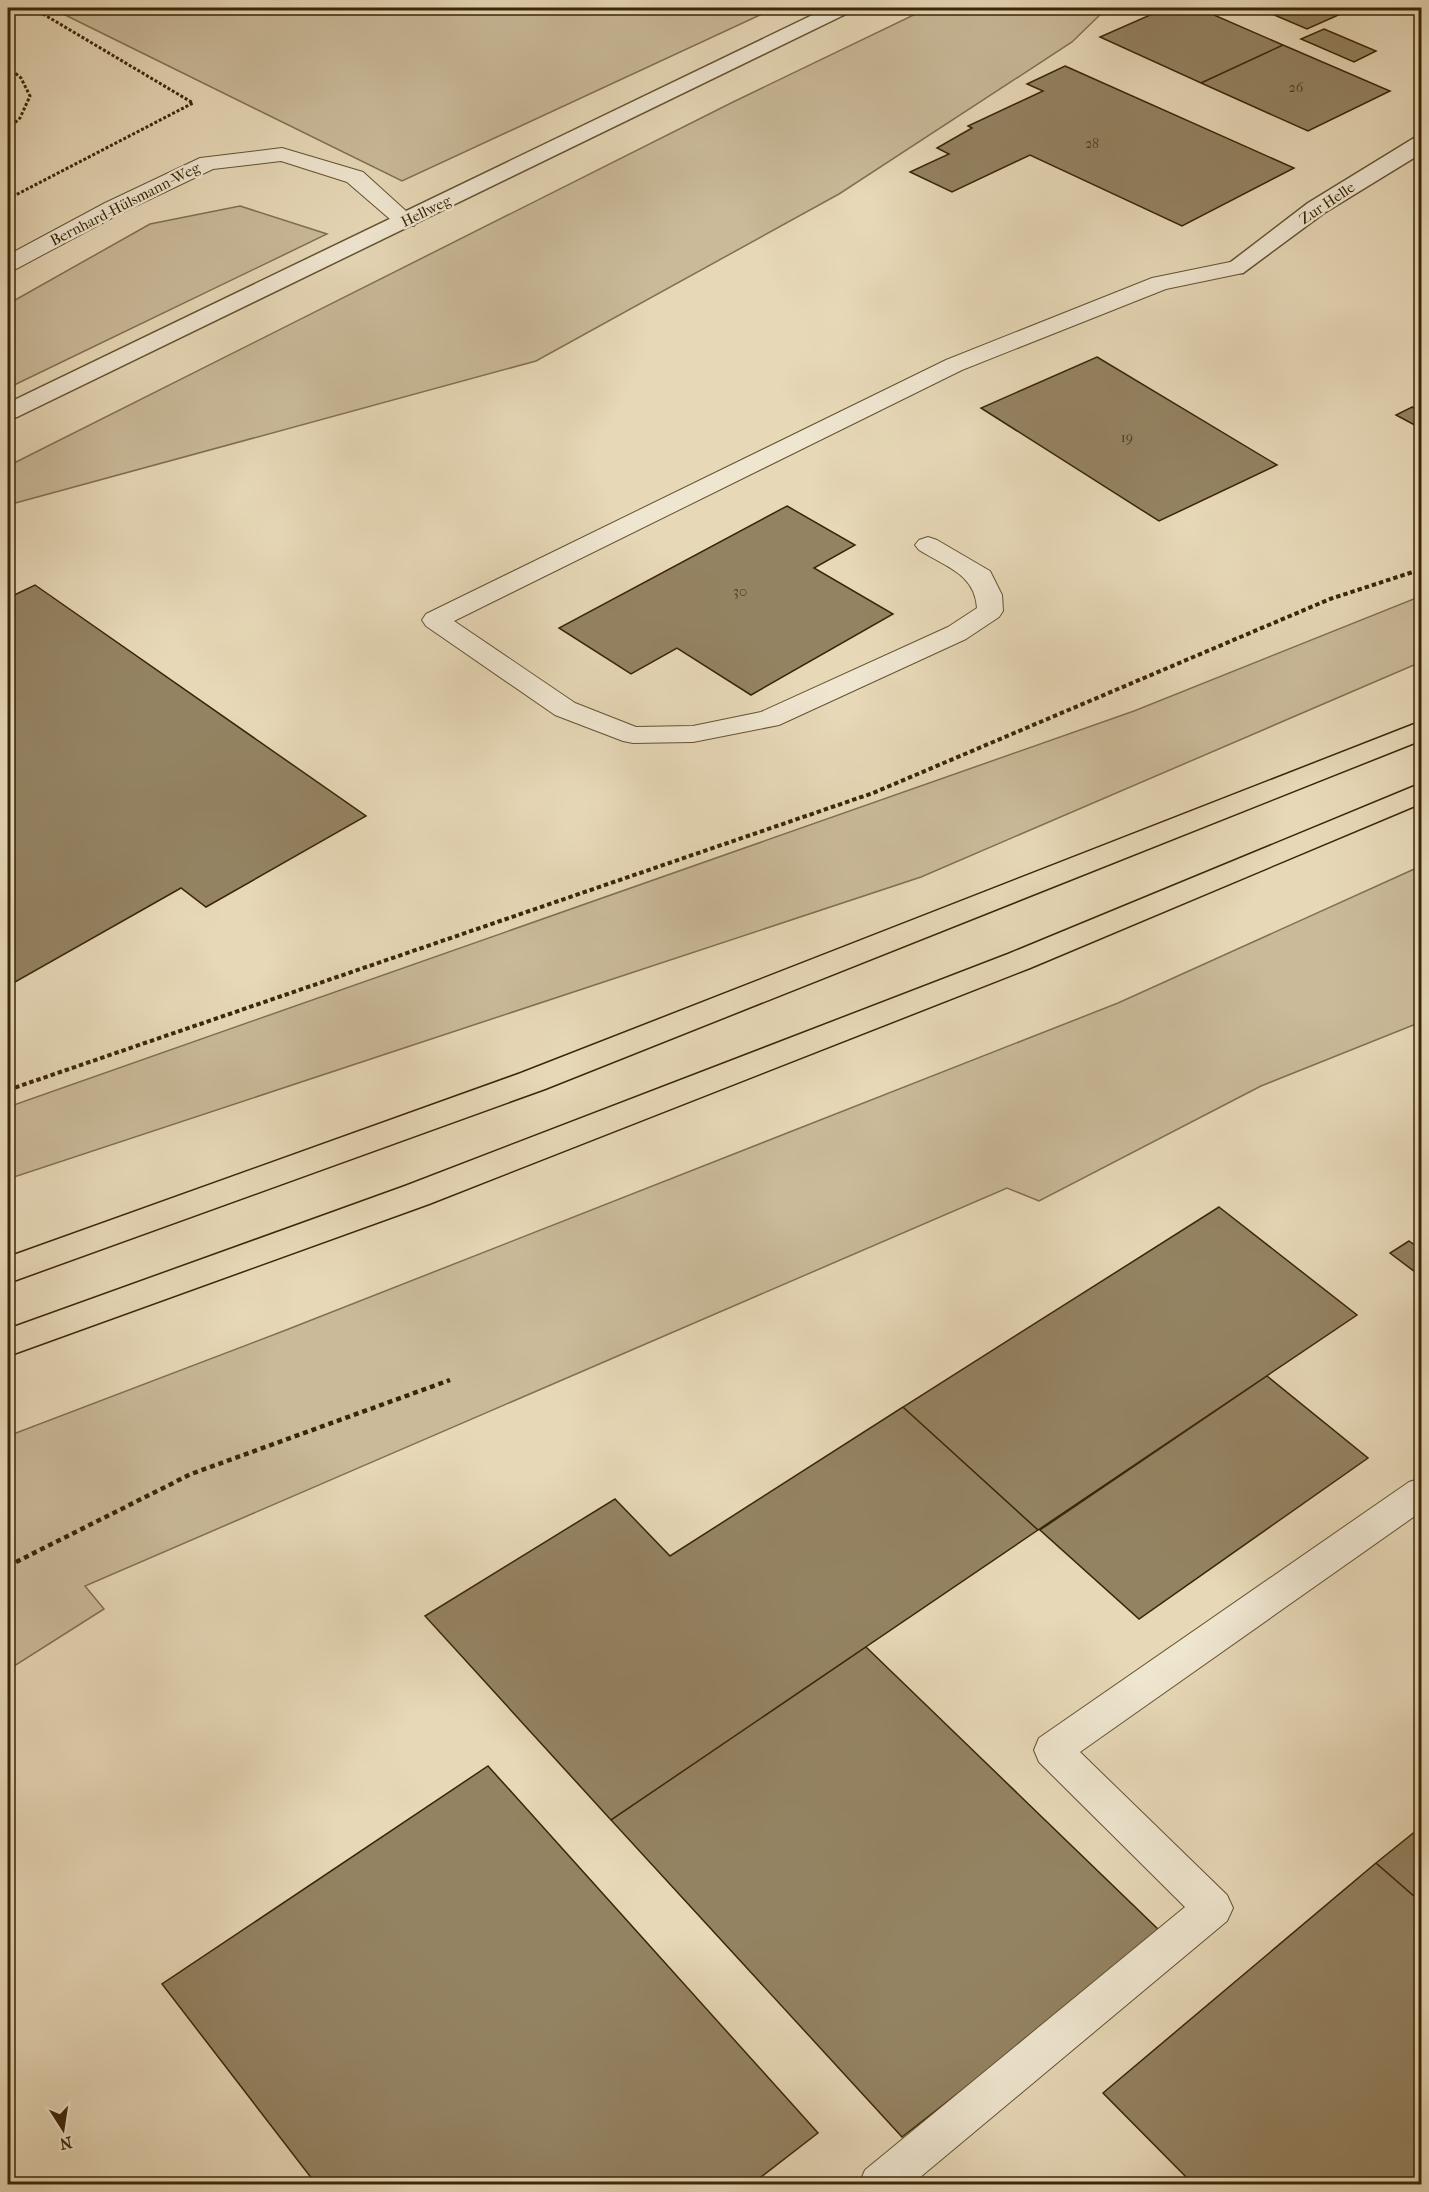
<svg xmlns="http://www.w3.org/2000/svg" width="1429" height="2192" font-family="'IM FELL French Canon',serif">
	<rect width="100%" height="100%" fill="#e7d8b7"/>
	<filter id="stains"><feTurbulence type="fractalNoise" baseFrequency=".00333" numOctaves="4"/><feColorMatrix values="0 0 0 0 .2 0 0 0 0 .09 0 0 0 0 .02 0 0 0 .5 -.17"/></filter>
	<radialGradient id="worn" r=".72"><stop offset=".6" stop-color="#630" stop-opacity="0"/><stop offset="1" stop-color="#630" stop-opacity=".3"/></radialGradient>
	<path fill="#caba99" stroke="#82704f" stroke-width="1.5" d="M51,8H775L402,181Z
		M928,8H1107L1072,42L839,194L536,361L8,505V466L733,102Z
		M240,206L327,234L8,388V304L150,224Z
		M1421,596V662L921,877L8,1179V1107L1134,711Z
		M1421,866V1022L1261,1086L1039,1201L1007,1188L85,1586L104,1609L8,1670V1436L286,1330L1118,1003Z"/>
	<path fill="#948362" stroke="#3a2605" stroke-width="1.5" d="M1166,8H1198L1283,45L1201,83L1100,37Z
		M1258,8H1354L1307,29Z
		M1324,29L1376,51L1354,62L1301,39Z
		M1283,45L1390,91L1308,131L1201,83Z
		M1065,66L1294,168L1182,226L1030,155L952,192L910,172L949,154L937,148L972,128L968,126L1043,91L1027,84Z
		M1097,357L1277,465L1159,521L981,408Z
		M1412,407L1417,410L1422,408V429L1396,415Z
		M787,506L855,545L814,568L893,614L751,695L677,648L631,674L559,628Z
		M35,585L366,816L206,907L181,888L8,986V598Z
		M1219,1207L1357,1315L1038,1530L903,1407Z
		M1409,1241L1422,1250V1274L1419,1275L1390,1253Z
		M1267,1376L1368,1458L1139,1619L1040,1530Z
		M903,1407L1038,1530L611,1820L425,1616L615,1499L670,1556Z
		M866,1647L1163,1934L902,2137L611,1820Z
		M488,1766L818,2133L752,2184H316L162,1984Z
		M1422,1826V1903L1376,1863Z
		M1376,1863L1422,1903V2184H1193L1103,2093Z"/>
	<g fill="none" stroke-linecap="round" stroke-linejoin="round">
		<defs>
			<path id="service" d="M282,148L363,172L417,221L414,226H398L347,182L281,161L213,169L121,213L16,269L8,271V255L105,203L200,158Z
				M1235,261L1243,263L1246,268L1243,273L1166,289L962,370L454,621L575,703L636,727L693,726L761,712L948,627L977,608C975,574 946,567 919,550L915,545L919,540L928,537L937,540L990,571L1002,595L1003,611L999,617L966,639L779,725L693,742L633,743L623,741L555,715L426,626L422,620L426,614L946,360L1152,278Z
				M1422,1478V1511L1080,1752L1227,1895L1233,1908L1227,1921L912,2184H859L865,2170L1185,1907L1039,1762L1034,1750L1039,1738L1409,1482Z"/>
			<path id="minor" d="M1422,136V153L1324,213L1243,273H1227L1223,268L1308,203L1414,138Z"/>
			<path id="tertiary" d="M827,8H853L850,12L17,417L8,419V403Z"/>
			<path id="motorway" d="M1422,721V740L545,1089L8,1283V1257L521,1073Z
				M1422,783V803L1030,968L429,1204L8,1356V1329L405,1186L1008,954Z"/>
		</defs>
		<use href="#service" stroke="#655232" stroke-width="2"/>
		<use href="#minor" stroke="#655232" stroke-width="3"/>
		<use href="#tertiary" stroke="#655232" stroke-width="3"/>
		<use href="#motorway" stroke="#3a2605" stroke-width="3"/>
		<path stroke="#3a2605" stroke-width="3" stroke-dasharray="3 2" stroke-linecap="butt" d="M8,67L21,78L30,96L20,118L8,129
			M8,199L193,103L33,8"/>
		<path stroke="#3a2605" stroke-width="4" stroke-dasharray="4.5 3" stroke-linecap="butt" d="M8,1090L873,793L1330,599L1422,569"/>
		<path stroke="#3a2605" stroke-width="4.5" stroke-dasharray="5 4" stroke-linecap="butt" d="M8,1566L191,1474L450,1380"/>
		<use href="#service" fill="#efe6d0" fill-rule="evenodd"/>
		<use href="#minor" fill="#efe6d0" fill-rule="evenodd"/>
		<use href="#tertiary" fill="#efe6d0" fill-rule="evenodd"/>
		<use href="#motorway" fill="#e7d8b7" fill-rule="evenodd"/>
	</g>
	<g text-anchor="middle" dominant-baseline="central" stroke-width="5" stroke-linejoin="round" paint-order="stroke">
		<g font-size="14" fill="#503d1c">
			<text x="1296" y="87">26</text>
			<text x="1092" y="143">28</text>
			<text x="1127" y="437">19</text>
		</g>
		<g font-size="15" fill="#3a2605" stroke="#efe6d0">
			<text transform="translate(1327 203) rotate(-34)">Zur Helle</text>
			<text transform="translate(125 204) rotate(-27)">Bernhard-Hülsmann-Weg</text>
			<text transform="translate(426 211) rotate(-26)">Hellweg</text>
		</g>
		<g font-size="15" fill="#503d1c">
			<text x="740" y="591">30</text>
		</g>
	</g>
	<rect width="1429" height="2192" fill="none" stroke="#e7d8b7" stroke-width="30"/>
	<rect x="9" y="9" width="1411" height="2174" fill="none" stroke="#3a2605" stroke-width="3"/>
	<rect x="15" y="15" width="1399" height="2162" fill="none" stroke="#3a2605" stroke-width="1.5"/>
	<g transform="translate(63 2129) rotate(168)" stroke="#efe6d0" stroke-width="4.5" paint-order="stroke">
	<path d="M0-4.5L10 22L0 15L-10 22Z" fill="#3a2605"/>
	<text y="-9" font-size="16" font-weight="bold" text-anchor="middle" fill="#3a2605">N</text>
	</g>
	<rect width="100%" height="100%" filter="url(#stains)"/>
	<rect width="100%" height="100%" fill="url(#worn)"/>
</svg>
